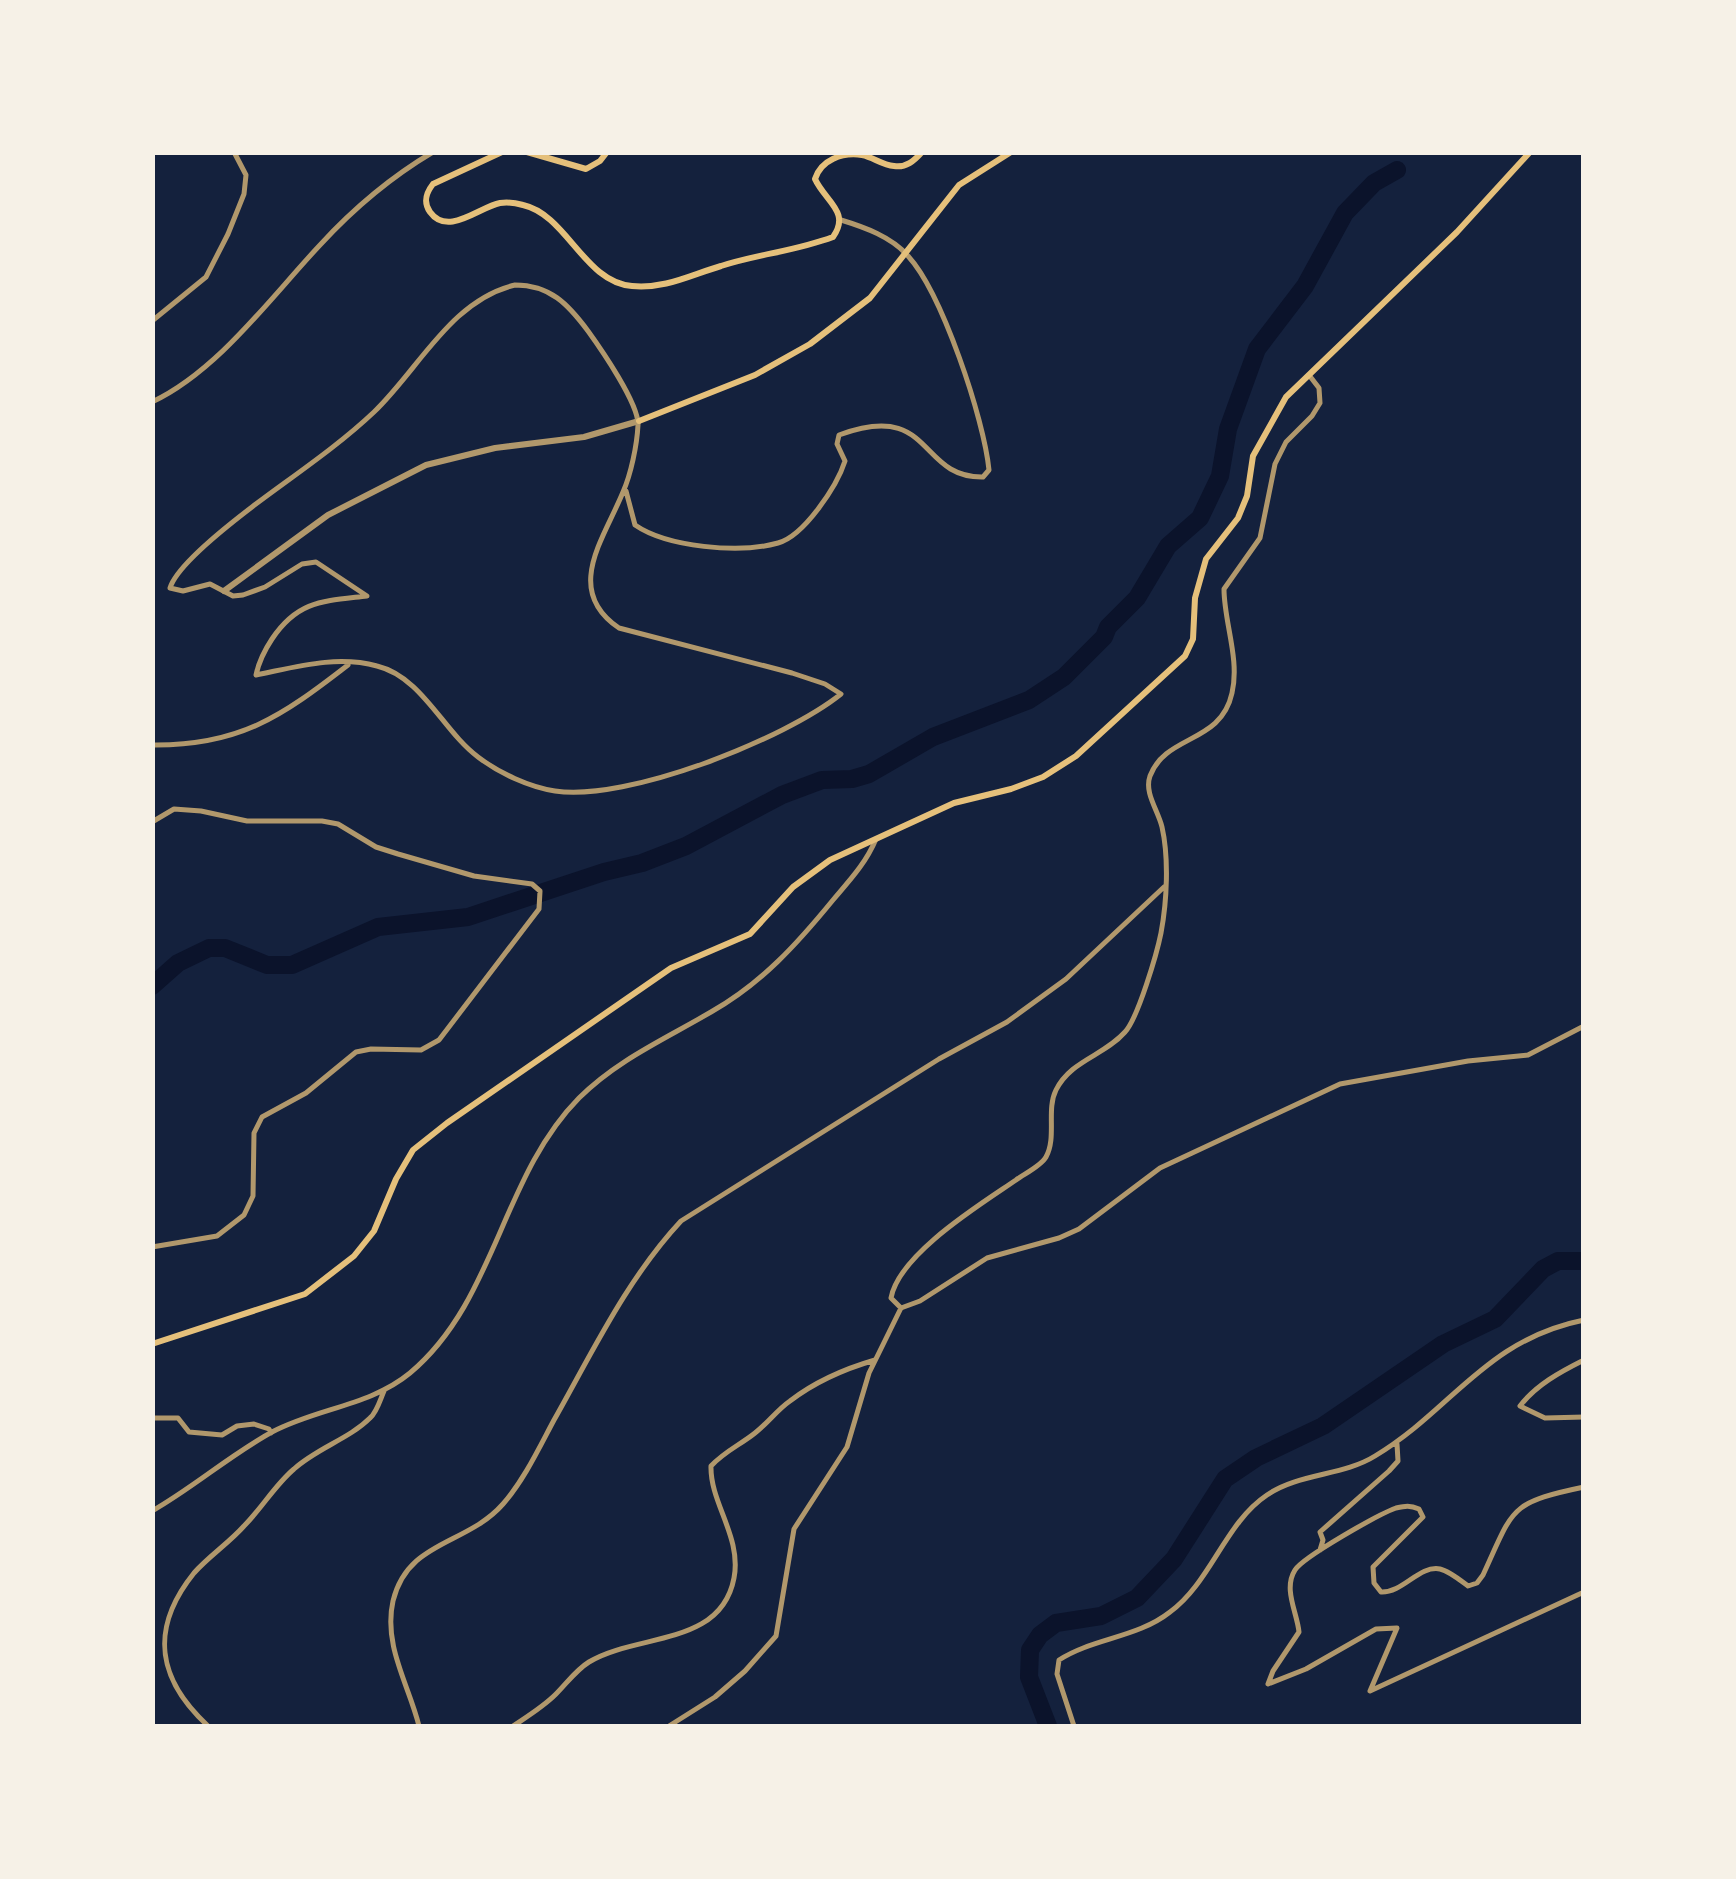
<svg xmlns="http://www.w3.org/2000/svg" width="1736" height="1879" font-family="'PT Sans Narrow',sans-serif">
	<rect width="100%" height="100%" fill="#14213d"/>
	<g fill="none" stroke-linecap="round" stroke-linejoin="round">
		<path stroke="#0b132b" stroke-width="18" d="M152,986L178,963L209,948H225L267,965H292L378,927L468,917L604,872L642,863L686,846L782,795L822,780L852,779L869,774L933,737L1029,700L1064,677L1104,637L1108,627L1137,598L1168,546L1200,518L1220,476L1228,429L1257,349L1305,286L1345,213L1374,183L1397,170
			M1048,1726L1029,1677L1030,1650L1040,1635L1056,1623L1101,1616L1137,1598L1174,1559L1225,1479L1256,1458L1323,1426L1443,1344L1495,1319L1543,1269L1558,1261H1584"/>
		<path stroke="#b1986c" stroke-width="5" d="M1381,152H1395
			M515,285C550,285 568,304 588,331C601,349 639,404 638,425C637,445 631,474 623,492C604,539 563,590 619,628L792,673L825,684L841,694C785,739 627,802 555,791C529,787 499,773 478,757C443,731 422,677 377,666C336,655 296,667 256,675C259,661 264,651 272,639C298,600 324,601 367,596L316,562L302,564L265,587L243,595L233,596L210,584L183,591L170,588C177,565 231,523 252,507C293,476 337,447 374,412C419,369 451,300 515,285Z
			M152,321L206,277L228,234L244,194L246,175L234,152
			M152,402C218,371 271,297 320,245C353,209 391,177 433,152
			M626,491L635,525C667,547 739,554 778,543C804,536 837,486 845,461L837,444L839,435C934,400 917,478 983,477L989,470C984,419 942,293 908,256C892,237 864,227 841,220
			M152,745C240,746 282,716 348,665
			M152,822L174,809L201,811L247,821H322L338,824L376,847L398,854L474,876L532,884L540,891L539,909L439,1040L421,1050L371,1049L356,1052L306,1093L262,1117L254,1133L253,1196L244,1215L217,1236L152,1247
			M901,1308L891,1298C899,1254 981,1204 1016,1180C1024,1174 1041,1166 1046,1157C1057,1137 1046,1110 1056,1090C1071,1060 1104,1056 1125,1032C1138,1018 1157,953 1161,933C1167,901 1169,858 1162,827C1158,810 1144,793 1150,776C1166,734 1221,744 1232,693C1240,659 1224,622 1224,589L1260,538L1275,464L1286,442L1312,416L1320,403L1319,388L1309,375
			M1584,1360C1560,1372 1536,1385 1520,1406L1545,1418L1584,1417
			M152,1418H178L189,1432L222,1435L237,1426L254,1424L269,1429L271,1433
			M152,1456V1460
			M1584,1487C1508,1503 1514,1508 1483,1575L1477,1583L1468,1586C1460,1580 1449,1571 1440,1569C1419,1565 1403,1593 1381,1592L1374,1583L1373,1567L1423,1517L1419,1509C1410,1505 1405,1506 1396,1508C1379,1514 1303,1557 1295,1570C1283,1589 1297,1612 1299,1632L1273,1671L1268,1684L1306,1669L1376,1629L1397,1628L1370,1691L1584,1592
			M152,1511C194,1487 230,1455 272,1432C317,1408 370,1406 410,1373C496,1301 501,1177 579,1098C617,1060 665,1039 711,1012C762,983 797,944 833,900C850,880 866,863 876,839
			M1320,1550L1323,1540L1320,1532L1389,1471L1398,1461L1397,1444
			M208,1726C157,1679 149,1629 194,1573C209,1556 229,1543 244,1526C262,1508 275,1485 294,1469C317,1448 349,1439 370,1418C377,1412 380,1400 384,1391
			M419,1726C409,1685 383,1646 393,1601C408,1540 466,1546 503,1504C524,1480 539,1448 554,1420C593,1351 627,1279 681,1221L939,1059L1007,1022L1066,979L1164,887
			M513,1726C528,1716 543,1707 556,1694C567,1683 576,1670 589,1662C637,1633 721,1647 734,1578C742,1537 710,1503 711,1466C725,1451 740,1445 755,1433C768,1423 777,1410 790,1401C816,1381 844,1369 875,1360
			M669,1726L715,1697L745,1671L776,1636L794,1529L847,1447L869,1373L901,1308L920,1301L987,1258L1059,1238L1079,1229L1160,1168L1340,1084L1468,1061L1528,1055L1584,1026
			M1074,1726L1057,1674L1059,1660C1093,1638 1137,1638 1170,1612C1211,1582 1225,1523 1267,1495C1299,1473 1343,1476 1375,1456C1452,1410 1485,1340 1584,1320"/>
		<path stroke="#b1986c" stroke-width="6" d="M224,591L328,515L426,465L495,448L584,437L639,421"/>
		<path stroke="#e5c07b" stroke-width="6" d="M502,152L433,184C426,193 423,202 430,212C448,237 479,207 500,203C507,202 516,203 523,205C567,215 584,282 632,286C666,289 690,275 721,266C758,254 796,251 833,237C851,212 825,201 815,179C821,160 842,152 862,155C873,157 882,165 894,166C906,168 914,161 922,152
			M527,152L586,169L600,161L607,152
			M639,421L755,375L810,344L870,298L959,185L1011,152
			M152,1344L305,1294L354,1256L374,1231L396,1179L413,1150L447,1123L671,968L750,934L793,887L830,860L954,803L1011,789L1043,777L1076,756L1185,656L1193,639L1195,598L1206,559L1238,518L1247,496L1253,456L1286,397L1457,232L1530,152"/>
	</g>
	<rect width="1736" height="1879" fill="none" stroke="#f6f1e7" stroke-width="310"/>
</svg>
